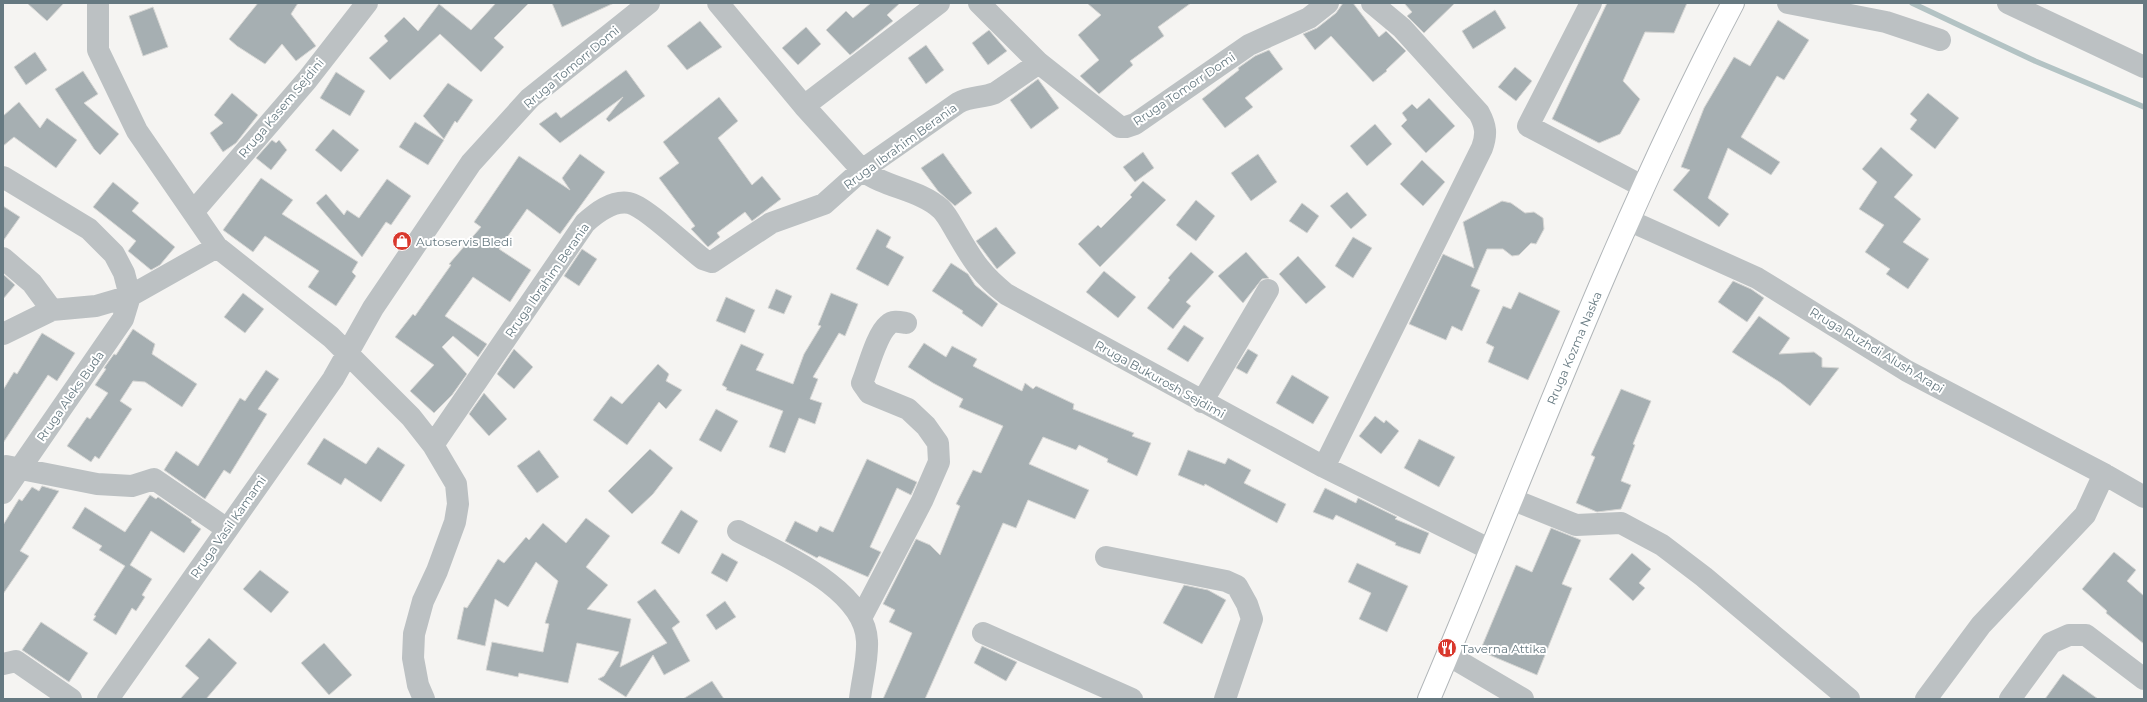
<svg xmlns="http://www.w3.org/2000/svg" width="2147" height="702" font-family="Montserrat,sans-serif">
	<rect width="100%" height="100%" fill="#f5f4f2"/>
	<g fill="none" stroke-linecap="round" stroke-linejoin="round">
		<path stroke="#b3c3c4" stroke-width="5.5" d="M1912,3L2035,61L2144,107"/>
	</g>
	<path fill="#a6afb2" stroke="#d6d6d4" d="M27,3H64L47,21Z
		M258,3H298L291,14L316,46L296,61L282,44L265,64L237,46L229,39Z
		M496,3H529L494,38L504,47L481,72L440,34L390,80L369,58L388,41L384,36L404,17L418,31L439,4L471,30Z
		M552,3H614L562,27Z
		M871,3H900L887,15L893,21L850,55L826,30L846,11L853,18Z
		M1087,3H1191L1158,27L1164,36L1130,61L1133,65L1099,94L1080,76L1099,60L1078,35L1101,15Z
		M1343,3H1353L1379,37L1386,31L1406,51L1386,70L1387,71L1373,82L1331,36L1315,50L1303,34L1317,28L1336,13Z
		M1404,3H1455L1424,33L1407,16L1412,12Z
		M1607,3H1687L1674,33L1645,32L1623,81L1640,99L1620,134L1599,143L1552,119Z
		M153,7L168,47L143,56L129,16Z
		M1495,10L1506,28L1473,49L1462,31Z
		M1778,20L1809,40L1784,80L1777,76L1741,137L1780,162L1771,175L1728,148L1708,198L1729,214L1719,227L1673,190L1690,170L1681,167L1704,108L1734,57L1750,66Z
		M700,21L722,47L687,70L667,46Z
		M806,27L821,44L798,65L782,48Z
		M989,30L1007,51L988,65L972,43Z
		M926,45L944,70L926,84L908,58Z
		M1269,50L1283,69L1245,98L1253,107L1225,128L1202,99L1239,70L1238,68L1255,56Z
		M35,52L47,70L26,85L14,67Z
		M1515,67L1532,81L1516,101L1498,87Z
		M626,70L645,96L609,122L606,119L623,97L560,143L539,124L556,112L561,118Z
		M83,71L98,94L84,103L119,134L100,155L94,149L55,89Z
		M336,72L365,91L350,116L320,98Z
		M1038,79L1059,108L1031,129L1010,100Z
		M448,83L473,100L457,123L455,121L444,139L423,116Z
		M232,93L258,115L236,143L223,152L210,133L223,123L214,115Z
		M1928,93L1959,118L1935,149L1910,129L1917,120L1910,114Z
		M719,97L738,121L718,138L752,185L762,176L781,199L752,221L745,212L717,233L720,237L708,247L691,229L695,226L659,178L679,163L663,142Z
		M1429,98L1455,126L1426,153L1401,126L1407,120L1402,113L1412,104L1417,109Z
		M19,102L40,128L47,118L77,140L56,168L14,137L3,146V116Z
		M415,122L444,140L428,165L399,147Z
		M1375,124L1392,144L1367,166L1350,146Z
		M333,129L359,150L341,172L315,150Z
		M272,140L276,143L279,140L287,150L271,170L256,158Z
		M1881,147L1913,175L1894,197L1921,219L1903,242L1929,259L1908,289L1886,274L1890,269L1865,252L1884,225L1859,209L1877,182L1862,169Z
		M1143,152L1154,168L1135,182L1123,167Z
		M943,153L972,193L955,206L938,191L921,168Z
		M580,154L605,172L560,234L527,209L499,249L531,270L510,302L473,277L445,316L487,344L478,357L453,336L442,347L467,374L452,395L434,413L410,391L434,365L395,337L413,314L415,316L451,265L449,264L481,227L474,222L519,156L570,190L562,178Z
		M1258,154L1277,182L1251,201L1231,173Z
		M1422,160L1445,182L1423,206L1400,184Z
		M261,178L293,200L282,214L358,262L352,272L356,276L336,306L308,287L319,271L265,236L253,252L223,230Z
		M387,179L411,196L391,225L386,222L362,257L316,203L326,194L344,215L347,210L359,218Z
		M1143,181L1166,200L1100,267L1078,244L1098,225L1101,228L1132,197L1130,195Z
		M113,182L139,203L132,211L175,247L160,265L151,270L128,251L136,241L93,207Z
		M1347,192L1367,215L1351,229L1330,206Z
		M1196,200L1215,216L1196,241L1176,225Z
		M1502,201L1511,203L1525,213L1534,212L1543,218L1544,229L1536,244L1531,243L1519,255L1512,256L1503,249H1487L1471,286L1480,290L1462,331L1452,326L1446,340L1409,324L1443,254L1474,268L1463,222Z
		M1302,203L1319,216L1307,233L1289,221Z
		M3,206L20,217L3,241Z
		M996,227L1016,253L997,269L976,241Z
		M877,229L891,237L886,247L904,257L888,286L856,269Z
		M1353,237L1372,248L1353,278L1335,266Z
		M582,249L597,259L579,286L564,276Z
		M1191,252L1214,272L1186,302L1191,306L1173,329L1147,308L1170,280L1168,278Z
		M1246,252L1269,278L1262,279L1243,303L1218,276Z
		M1298,256L1326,287L1306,304L1279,274Z
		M951,263L968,274L975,285L998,304L982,327L962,313L963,311L932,291Z
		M1104,271L1136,297L1118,318L1086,292Z
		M3,274L15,285L3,299Z
		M1733,281L1751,289L1764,298L1747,322L1718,302Z
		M776,289L792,296L784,314L768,308Z
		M1519,292L1560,311L1528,380L1488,362L1494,347L1486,343L1503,306L1511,309Z
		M243,293L264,309L245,333L224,317Z
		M831,293L858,304L845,336L839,333L813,377L818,379L810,399L822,403L815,424L799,418L785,453L769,447L783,411L726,390L727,388L722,385L741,344L764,354L756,370L793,384L804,354L821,326L818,325Z
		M726,297L755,310L745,333L716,321Z
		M1759,316L1790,338L1779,354L1814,352L1822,358V367L1839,368L1810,406L1781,383L1732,352Z
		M1184,325L1204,338L1188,362L1167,349Z
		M133,329L155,344L152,354L197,384L182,407L145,382L133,381L120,401L132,409L99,459L95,456L91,462L67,446L87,417L90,419L108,393L95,385L106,369L104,368L114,354L116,355Z
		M42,333L75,353L57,381L48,375L3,443V390L14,372L17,374Z
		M924,343L946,357L952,346L977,359L973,366L1022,391L1025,383L1033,389L1036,386L1074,404L1073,409L1134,433L1132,436L1151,443L1137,476L1107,462L1108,459L1079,445L1076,450L1043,437L1029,464L1089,490L1075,519L1028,500L1016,528L1003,523L925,699H883L912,633L889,622L895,610L883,604L916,539L930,545L940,555L960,506L956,504L973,470L981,473L1003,426L959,407L963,399L933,383L908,367Z
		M514,349L533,367L514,389L497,374Z
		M1248,349L1258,355L1247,374L1236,368Z
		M658,364L669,374L666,381L682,390L666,409L659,402L627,445L593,420L611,396L622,404Z
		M266,370L279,379L258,409L267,414L230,474L224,470L205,499L164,470L176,451L198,466L240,398L245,401Z
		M1292,375L1329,397L1313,424L1276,403Z
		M1621,389L1651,401L1633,444L1635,445L1621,481L1631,485L1621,509L1597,512L1576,503L1595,457L1591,455Z
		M484,393L507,419L489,436L469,414Z
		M716,409L738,421L721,452L699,440Z
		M1375,416L1384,423L1386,420L1399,431L1381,454L1359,436Z
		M324,438L366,464L378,447L405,465L381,502L345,478L341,485L307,464Z
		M1419,439L1455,457L1439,487L1404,468Z
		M650,449L673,468L653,494L632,514L608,491Z
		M539,450L559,477L537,493L517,466Z
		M1188,450L1225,464L1228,458L1251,470L1244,483L1286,504L1277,523L1205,484L1204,486L1178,475Z
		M867,459L917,482L911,495L897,488L870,547L881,552L868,577L819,556L817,558L785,541L795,521L817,532L820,526L833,532Z
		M42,486L59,491L20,551L29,556L3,594V525L19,499L22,501L32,487L39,491Z
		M1325,488L1356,503L1358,498L1397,517L1395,519L1429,533L1420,554L1395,545L1396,543L1336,515L1333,520L1313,512Z
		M150,495L156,499L158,497L192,520L191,522L201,529L184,553L151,531L130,565L152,579L142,595L145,597L136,611L132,608L116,635L93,620L96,616L94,615L125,566L99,550L102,546L72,528L85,507L125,532Z
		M681,510L698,521L679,554L661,543Z
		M586,518L610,536L586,567L608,585L587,609L631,619L620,667L667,643L637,602L655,589L680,622L672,628L690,661L664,675L653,655L626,697L598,679L604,676L619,652L577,643L568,683L519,673L518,677L486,670L492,642L543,652L549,624L545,623L558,581L536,562L508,607L495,599L485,646L457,639L464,607L467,608L498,559L504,563L526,537L529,540L543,523L566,543Z
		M1551,528L1581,540L1562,584L1572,588L1537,675L1480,651L1516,565L1532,572Z
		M2114,552L2136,570L2127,581L2144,596V644L2106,613L2107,611L2082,589Z
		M722,553L738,562L727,582L711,573Z
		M1632,553L1651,569L1639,583L1645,588L1633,601L1609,579Z
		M1357,563L1408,586L1387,632L1359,619L1371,593L1348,582Z
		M260,570L289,592L271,613L243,589Z
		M1184,585L1208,590L1226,600L1202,644L1163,623Z
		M725,601L736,617L716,630L706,615Z
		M41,622L88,653L69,682L22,650Z
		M209,638L237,663L206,699H180L199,678L185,666Z
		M324,643L352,675L329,695L301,663Z
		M982,646L1017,662L1006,681L974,663Z
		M2063,674L2098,699H2045Z
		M712,681L724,699H683Z"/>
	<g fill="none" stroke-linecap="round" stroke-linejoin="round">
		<defs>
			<path id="major" d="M1429,699C1528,466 1615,227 1733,3"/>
		</defs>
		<use href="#major" stroke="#b0b5b8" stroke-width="24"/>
		<path stroke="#bcc1c3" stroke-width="22" d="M98,3V50L137,131L217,247L331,337L411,417L433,445L456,484L458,504L455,522L437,571L423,601L414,634L413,658L418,685L424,699
			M718,3L804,106L862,170C885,188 919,189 941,209C948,216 953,227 958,235C973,261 982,275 1006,294L1324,467L1491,550
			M979,3L1039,63L1120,127H1126L1135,124L1249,45L1309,18L1328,3
			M1591,3L1528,126L1642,186
			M1788,3L1886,22L1940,40
			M2008,3L2144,67
			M804,106L939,3
			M3,177L89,229L114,254L124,273L130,296L123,319L3,493
			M193,212L307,80L367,3
			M1628,220L1757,278L1907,371L2104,474L2144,497
			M3,258L32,283L52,310
			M3,334L52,310L96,306L130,296L217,247
			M1202,402L1268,290
			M433,445L585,223C596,213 612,200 629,203C645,206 687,247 703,259L712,262L771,223L824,204L862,170L958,103C970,96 983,98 995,93L1039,63
			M6,466L97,484L132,486L154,479L227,529
			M1324,467L1482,148C1487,134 1486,126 1479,113L1402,28L1372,3
			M1511,499L1576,525L1621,523L1662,545L1704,577L1849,699
			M738,531C778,553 865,588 867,641C868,660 862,680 860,699
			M1106,557L1226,581L1237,586L1247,604L1252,619L1225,699
			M861,618L922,501L939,462L938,443L926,426L908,409L869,393L862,383C868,369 876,335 888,325C893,320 900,322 906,323
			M983,633L1132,699
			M1448,655L1523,699
			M3,664L16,661L71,699
			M108,699L333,379L373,308L471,163L530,98L649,3
			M1926,699L1981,625L2085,515L2104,474
			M2010,699L2051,643L2069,635H2086L2144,679"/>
		<use href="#major" stroke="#fff" stroke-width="22"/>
	</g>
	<defs>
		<symbol id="shop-disc" viewBox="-11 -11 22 22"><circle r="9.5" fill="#d9382d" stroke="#fff"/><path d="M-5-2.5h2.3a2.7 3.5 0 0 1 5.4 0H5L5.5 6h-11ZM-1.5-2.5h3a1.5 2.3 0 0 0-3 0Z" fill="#fff"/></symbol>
		<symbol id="restaurant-disc" viewBox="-11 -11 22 22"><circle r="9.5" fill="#d9382d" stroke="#fff"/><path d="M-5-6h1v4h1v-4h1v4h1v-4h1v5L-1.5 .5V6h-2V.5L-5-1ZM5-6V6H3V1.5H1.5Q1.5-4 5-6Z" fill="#fff"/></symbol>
	</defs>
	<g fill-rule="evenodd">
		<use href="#shop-disc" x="391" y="230" width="22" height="22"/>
		<use href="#restaurant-disc" x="1436" y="637" width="22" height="22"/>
	</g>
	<g text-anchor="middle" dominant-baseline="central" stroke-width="4" stroke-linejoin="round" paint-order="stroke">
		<g font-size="12" fill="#667981" stroke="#fff">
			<text transform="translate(571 67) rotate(-40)">Rruga Tomorr Domi</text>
			<text transform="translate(1184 89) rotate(-34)">Rruga Tomorr Domi</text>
			<text transform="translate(281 108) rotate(-50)">Rruga Kasem Sejdini</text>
			<text transform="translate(900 146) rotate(-36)">Rruga Ibrahim Berania</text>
			<text transform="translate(547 280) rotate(-55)">Rruga Ibrahim Berania</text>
			<text transform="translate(1574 348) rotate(-67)">Rruga Kozma Naska</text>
			<text transform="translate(1877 350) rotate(31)">Rruga Ruzhdi Alush Arapi</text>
			<text transform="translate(1160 379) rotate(29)">Rruga Bukurosh Sejdimi</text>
			<text transform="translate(70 396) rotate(-55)">Rruga Aleks Buda</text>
			<text transform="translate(228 527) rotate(-55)">Rruga Vasil Kamami</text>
		</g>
		<g font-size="12" fill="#667981" stroke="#fff" text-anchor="start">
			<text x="416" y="241">Autoservis Bledi</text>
			<text x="1461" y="648">Taverna Attika</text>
		</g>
	</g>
	<rect width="2147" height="702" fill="none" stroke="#667981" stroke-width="8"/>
</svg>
